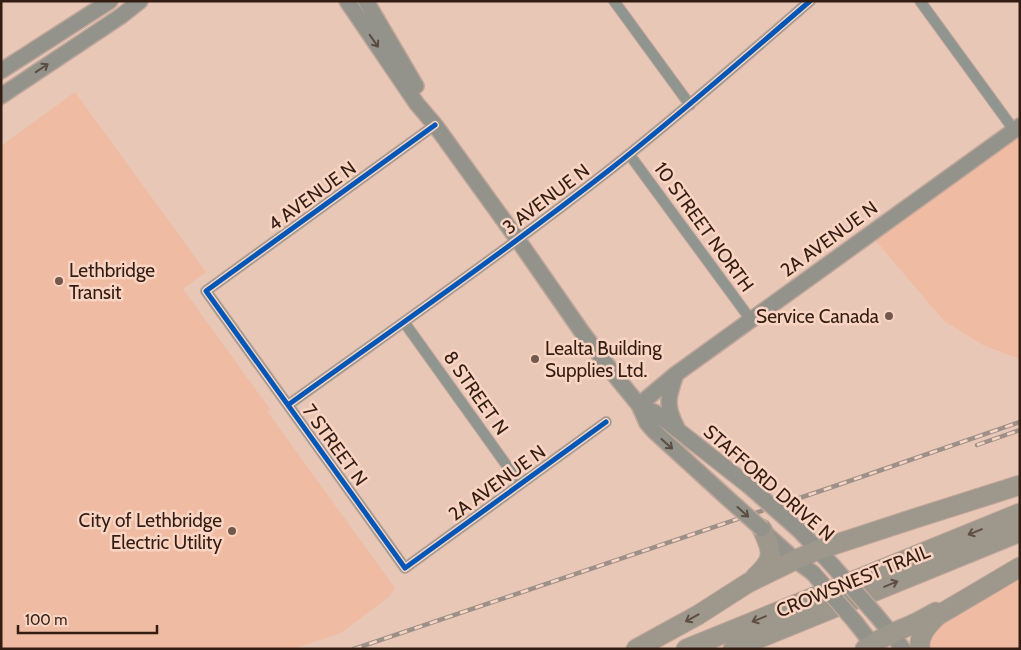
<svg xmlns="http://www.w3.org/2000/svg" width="1021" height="650" font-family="Cabin,sans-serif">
	<rect width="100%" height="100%" fill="#e9c7b7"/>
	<path fill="#efbba2" d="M75,92L206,272L183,289L270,409L267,411L395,588L390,596L341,633L293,649H1V146Z
		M1020,126V359L985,346L944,321L870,234Z
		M1020,571V649H923L929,627Z"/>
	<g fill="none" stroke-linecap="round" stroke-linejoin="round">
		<defs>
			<path id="street" d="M614,1L690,105
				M920,1L1014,130
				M435,125L206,291L405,568L606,422
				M629,154L751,320
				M404,322L520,484
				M288,405C395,328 504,252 608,171C677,117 744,58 810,1"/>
			<path id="secondary" d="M347,1L417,104L435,125L518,240L582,332L617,378L639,405L647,423L654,431L724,495
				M366,1L416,86
				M1,71L110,1
				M1,96L121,16L140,1
				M676,374C668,397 665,405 677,428
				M639,405L676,374L1020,126
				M639,405L656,413L749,486
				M763,531L795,560L813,573
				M800,531L833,566
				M876,615L891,633L903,649
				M856,623L876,649"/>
			<path id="highway" d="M755,577C775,559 773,552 762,529
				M636,649L698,615L748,583L795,560L818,550L913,519L1020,485
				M686,649L1020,513
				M733,649L1020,532
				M865,649C877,640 890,634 904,628C915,624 925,618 936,612
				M920,649C918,635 928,625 937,616L1020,567"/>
		</defs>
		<use href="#street" stroke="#c1a79a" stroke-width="12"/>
		<use href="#secondary" stroke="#c1a79a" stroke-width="18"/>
		<use href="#highway" stroke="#c1a79a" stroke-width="21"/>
		<use href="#street" stroke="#91958f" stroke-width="10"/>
		<use href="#secondary" stroke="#94938b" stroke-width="15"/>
		<use href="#highway" stroke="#9e978c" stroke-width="19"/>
		<defs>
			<path id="rail" d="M977,445L1020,430
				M354,649L835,486L1020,422"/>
		</defs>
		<use href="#rail" stroke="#9d9088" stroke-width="4.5"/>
		<use href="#rail" stroke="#f9d4c2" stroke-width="2.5" stroke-dasharray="8" stroke-linecap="butt"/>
		<defs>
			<path id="secondary-bridge" d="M749,486L800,531
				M724,495L762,529
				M833,566L876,615
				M813,573L856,623"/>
		</defs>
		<use href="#secondary-bridge" stroke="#c1a79a" stroke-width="18" stroke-linecap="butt"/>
		<use href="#secondary-bridge" stroke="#94938b" stroke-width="15"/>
		<defs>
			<path id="cycleway" d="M435,125L206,291L405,568L606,422
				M288,405C395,328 504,252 608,171C677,117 744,58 810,1"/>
		</defs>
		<use href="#cycleway" stroke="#f9d4c2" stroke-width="8"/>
		<use href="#cycleway" stroke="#0057b8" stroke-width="5"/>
	</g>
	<defs><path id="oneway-shaft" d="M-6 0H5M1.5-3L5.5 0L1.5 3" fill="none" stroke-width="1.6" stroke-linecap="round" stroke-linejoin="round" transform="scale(1.25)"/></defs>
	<g stroke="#5a4c42">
		<use href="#oneway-shaft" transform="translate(374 41) rotate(55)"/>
		<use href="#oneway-shaft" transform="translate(42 68) rotate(-34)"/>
		<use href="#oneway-shaft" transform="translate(667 444) rotate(42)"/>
		<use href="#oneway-shaft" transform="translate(743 512) rotate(42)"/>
	</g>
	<g stroke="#5e4e43">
		<use href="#oneway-shaft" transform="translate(975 532) rotate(158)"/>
		<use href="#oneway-shaft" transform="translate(891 584) rotate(-22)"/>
		<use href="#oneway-shaft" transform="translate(692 618) rotate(151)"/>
		<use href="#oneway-shaft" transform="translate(759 619) rotate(158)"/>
	</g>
	<g fill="#73584c" stroke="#f9d4c2" stroke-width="2">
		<circle cx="59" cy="281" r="5"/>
		<circle cx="889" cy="316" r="5"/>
		<circle cx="535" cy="359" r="5"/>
		<circle cx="232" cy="531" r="5"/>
	</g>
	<g text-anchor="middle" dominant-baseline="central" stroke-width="5" stroke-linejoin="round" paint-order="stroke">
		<g font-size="19" fill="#331d12" stroke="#f9d4c2">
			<text transform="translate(312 196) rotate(-36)">4 AVENUE N</text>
			<text transform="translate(546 199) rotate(-37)">3 AVENUE N</text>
			<text transform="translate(704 227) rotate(54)">10 STREET NORTH</text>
			<text transform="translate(829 239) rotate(-36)">2A AVENUE N</text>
			<text transform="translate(476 393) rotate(55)">8 STREET N</text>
			<text transform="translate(335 445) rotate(54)">7 STREET N</text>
			<text transform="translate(497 483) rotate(-36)">2A AVENUE N</text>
			<text transform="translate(769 483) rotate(41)">STAFFORD DRIVE N</text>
			<text transform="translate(853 581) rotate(-22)">CROWSNEST TRAIL</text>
		</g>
		<g font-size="19" fill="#331d12" stroke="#f9d4c2" text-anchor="start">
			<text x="69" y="270">Lethbridge<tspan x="69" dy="22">Transit</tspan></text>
			<text x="879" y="316" text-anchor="end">Service Canada</text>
			<text x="545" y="348">Lealta Building<tspan x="545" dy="22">Supplies Ltd.</tspan></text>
			<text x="222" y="520" text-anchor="end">City of Lethbridge<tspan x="222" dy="22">Electric Utility</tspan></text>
		</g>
	</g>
	<rect width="1021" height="650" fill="none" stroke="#331d12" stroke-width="5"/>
	<path d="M18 625v8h139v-8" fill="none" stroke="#331d12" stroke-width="2.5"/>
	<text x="25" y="625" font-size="15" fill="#331d12" stroke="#f9d4c2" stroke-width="4" paint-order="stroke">100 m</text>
</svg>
